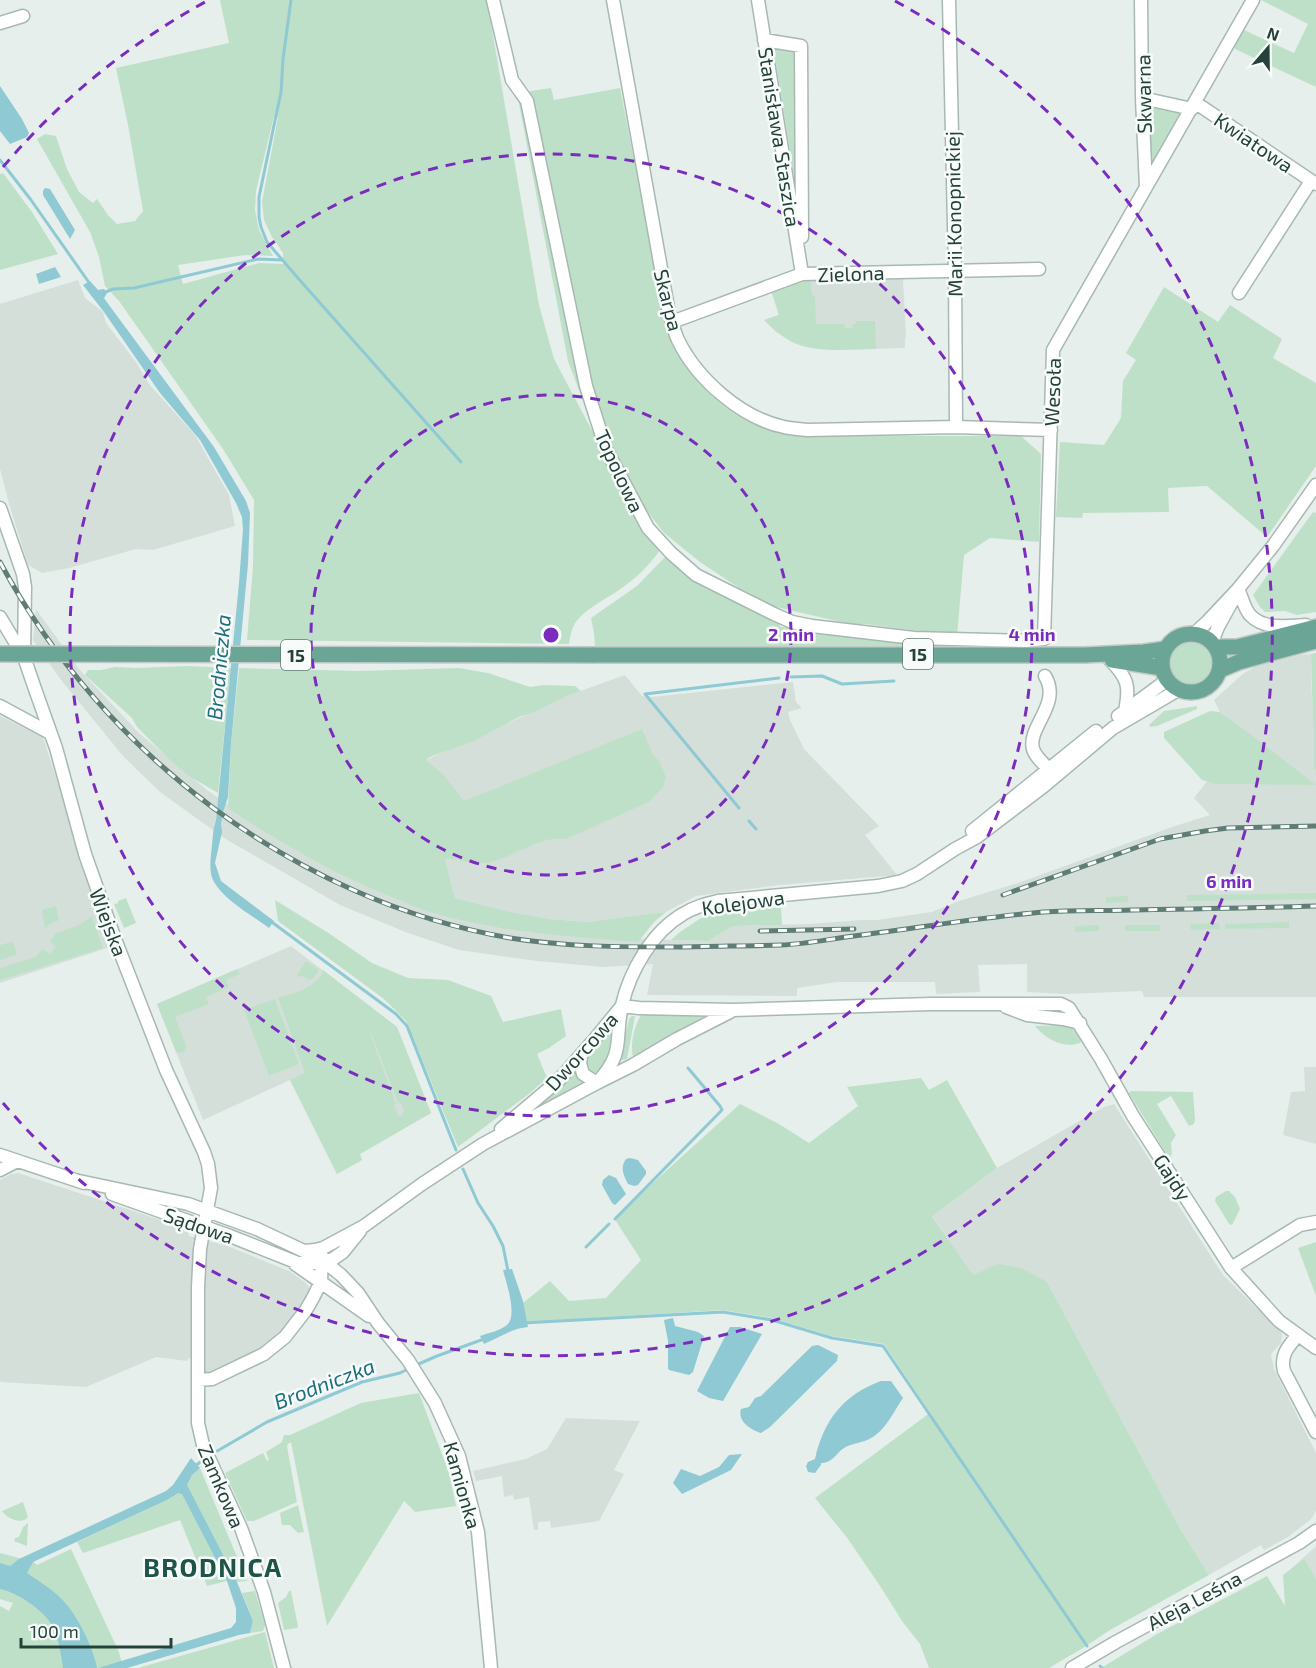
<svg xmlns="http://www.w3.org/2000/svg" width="1316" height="1668" font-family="'Exo 2',sans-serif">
	<rect width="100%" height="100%" fill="#e6efeb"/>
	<path fill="#d4dfda" d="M878,277L903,279L906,337L905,338V348L831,350L812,348L793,342L776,332L764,320L779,315L772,293L810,279Z
		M78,280L85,298L103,312L106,323L136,362L149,384L195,435L229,495L235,526L153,550L136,549L69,568L42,573L28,565L10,507L0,469V304Z
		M36,609L79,669L139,733L207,790L263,829L332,869L605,937L671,940L708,941L733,926L809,924L862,920H877L932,912L959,901L1021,882L1169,828L1210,815L1194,798L1208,780L1311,782L1240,726L1220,712L1214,700L1244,673L1255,667L1299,655L1311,654V683L1315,738L1314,767L1316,771V997H1144L1142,991L1066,994L1027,992V964L978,965L980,992L936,994L935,982H837L797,988V996L647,995L653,964L603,967L537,961L459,950L408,933L340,905L224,838L160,792L123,756L61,680L33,640Z
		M625,675L642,696L652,697L793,682L796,702L802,708L788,712L790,720L804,749L879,826L865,835L897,875L780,885L696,896L666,912L624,917L589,922L550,919L509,912L455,898L445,859L480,863L492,861L463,801L426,760L572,694Z
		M0,716L43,737L110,947L0,983Z
		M291,946L397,1027L431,1113L360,1154L362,1160L337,1174L290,1080L203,1120L157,1004Z
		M1304,1067H1316V1144L1283,1135L1291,1092L1305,1091Z
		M1114,1104L1223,1275L1281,1332L1282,1336L1281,1343L1271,1354L1274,1369L1316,1453V1511L1311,1519L1288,1537L1264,1550L1261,1545L1209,1575L1182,1532L1047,1282L973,1276L932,1215L997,1168L1104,1107Z
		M18,1173L185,1228L188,1231L189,1236L225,1245L289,1271L306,1283L310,1289L307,1301L272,1342L255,1353L208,1375L203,1372L202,1361L189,1358L187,1361L156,1357L86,1387L0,1382V1180L11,1174Z
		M566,1418L640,1421L614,1470L624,1474L599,1521L551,1528L550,1521L538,1522V1530H534L529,1497L514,1500L513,1495L504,1497L502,1476L476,1481L473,1471L526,1459L547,1449Z
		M1316,1546V1605L1291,1569Z"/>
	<path fill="#bfe0c8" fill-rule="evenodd" d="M220,0H487L539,305L554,359L614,472L660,550C650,564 638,577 623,587C609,598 583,609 574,625C571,631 570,638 569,644L247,640L253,567L254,500L223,449L119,301L105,286L99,257L90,232L37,139L45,134L56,136L67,169L79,192L93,203L97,199L108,215L117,224L135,221L143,211L128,125L116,68L229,43ZM274,116L278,117L262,202L264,220L272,237L283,253V264L259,263L183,284L178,265L245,255L273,256L259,230L255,210L256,191Z
		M1261,0H1316V87L1235,49L1234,46L1244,30L1294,53L1308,24Z
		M773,45L793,50L795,53L797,195Z
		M551,88L554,100L620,88L666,323C686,379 727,424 788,434C798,436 809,435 820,436C839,436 859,436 879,436C926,436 974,436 1021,436L1041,454L1039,542L990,538L964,555L957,636L865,624L854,625L772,606L739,588L700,562L664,533L634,494L582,398L568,361L517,93Z
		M1148,107L1182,114L1153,165H1151L1150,164Z
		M3,173L32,212L58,254L0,270V174Z
		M810,279L812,295L815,297L816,324H844L845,328H852L853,324H856V321H875L876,349C849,349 815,354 790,341C780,335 772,328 764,320L779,315L772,293Z
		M1164,287L1218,322L1230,305L1282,339L1273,358L1316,383V466L1267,537L1207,486L1168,488L1169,512L1083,513L1082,518L1056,517L1060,442L1104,445L1121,418L1123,381L1136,360L1126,353Z
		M1313,512L1316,513V612L1297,615L1285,611L1265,612L1260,607L1253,595Z
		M666,556L776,620L781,627L1043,643L1045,649L595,647L594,633L591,618L637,586Z
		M1169 663a21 21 0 1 1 42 0a21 21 0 1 1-42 0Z
		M1316,653V771L1314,768C1315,730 1311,692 1311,654Z
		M188,666L231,668L218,793L189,776L169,759L137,727L132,718L85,675L88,670H101L115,667L136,668Z
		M239,668L359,671L459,668L488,673L530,687L543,685L575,686L581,691L572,694L534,712L519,717L474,741L430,757L426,760L443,774L464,801L642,729L653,755L659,761L664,772L666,778L663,787L649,802L566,839C540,835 517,856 491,862C477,865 460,860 445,859L455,898L510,912L550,919L589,922L624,917L666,912L654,922L638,942C569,937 497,932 430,912C417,908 405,902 392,897C334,874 280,843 228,808L231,744Z
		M1197,706V709L1157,726L1150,727L1149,725L1164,711Z
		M1210,711L1220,712L1240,726L1316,785L1216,784L1202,780L1164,738V732Z
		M1316,893V899L1187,901V895Z
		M1128,896V902L1106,903V897Z
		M126,898L136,923L124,928L114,904L118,903V901Z
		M275,900L330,934L372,963L408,978L448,980L491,996L503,1022L561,1009L566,1036L549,1048L537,1054L547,1078L530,1093L458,1147L406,1021L384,999L278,921Z
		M56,906L59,920L50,924L45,928L42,910Z
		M781,907L782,925L733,926L708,941L671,940L680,932L701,918L721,913Z
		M92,916L103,948L0,980V968L35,957L43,949L50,954L56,947L50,941L56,933L77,926Z
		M1289,922V928L1225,929V924Z
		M1219,923L1220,929L1191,930L1190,924Z
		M1099,925V931L1075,932V926Z
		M1125,925H1160V931H1125Z
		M12,942L13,943L17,954L0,960V945Z
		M306,961L319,970L314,978L309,980L302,976L300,977L297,975Z
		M237,969L240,974L226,980L229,987L206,997L209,1004L175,1017L186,1045L185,1051L181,1053L176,1052L157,1004Z
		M323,970L397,1027L431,1113L360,1154L362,1160L337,1174L290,1080L305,1073L278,998C293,993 319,987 323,970ZM371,1033L398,1103H401L404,1109L402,1116H398L394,1105L396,1104L370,1034Z
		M275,999L299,1064L269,1076L244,1010Z
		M664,1014L705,1015V1017L633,1057C630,1043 634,1027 641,1015Z
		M632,1016H635L627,1059L622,1060L620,1058L629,1019Z
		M616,1024C612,1042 610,1056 600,1072L590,1073L588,1071L585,1060L586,1058L613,1025Z
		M1069,1025L1074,1030L1081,1041L1080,1043C1064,1049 1045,1039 1035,1026Z
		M576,1071L585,1083L545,1105L544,1102Z
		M921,1078L929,1090L947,1080L997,1168L932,1216L973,1275L998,1264L1021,1268L1047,1282L1182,1532L1209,1575L1110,1630L1083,1648L1049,1668H929L920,1644L902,1621L882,1589L848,1539L815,1498L927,1415L931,1414L884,1344L832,1336L772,1318L723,1310L527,1322L523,1303L550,1281L569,1301L606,1298L641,1260L614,1218L740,1104L779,1124L809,1143L858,1106L847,1087Z
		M1131,1091L1193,1092L1195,1119L1194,1124L1189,1126L1171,1096L1157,1104L1176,1135L1171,1143L1172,1154L1169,1158L1129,1093Z
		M1226,1191H1229L1235,1197L1240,1209L1232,1225L1229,1224L1215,1201L1216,1197Z
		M1316,1242V1296L1298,1248Z
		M419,1393L449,1473L456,1506L415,1512L404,1501L327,1626L291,1442L288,1444L287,1446L297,1502L254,1521H247L225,1473L263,1453L267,1461L269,1460L266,1452L282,1442L284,1435H290L361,1403Z
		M200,1468L247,1581L237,1582L186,1485L192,1475Z
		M178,1492L182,1493L227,1581L207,1586L180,1520L83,1553L77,1542L167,1500Z
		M23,1502L28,1517C22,1525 7,1519 2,1511Z
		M298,1505L304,1532L298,1533L290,1525H282L280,1513Z
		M28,1523L27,1546L14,1541L15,1538L19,1537L23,1527Z
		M71,1549L119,1652L123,1668H0V1606L9,1611L13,1603L0,1599V1553L34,1562L37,1565Z
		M1304,1559L1316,1579V1668H1101L1157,1634L1267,1576L1285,1606L1283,1575Z
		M255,1591L265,1625L263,1631L250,1633L253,1621L242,1593Z
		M289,1591H291L298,1626L297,1628L284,1630L278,1603L286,1597Z
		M265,1632L274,1668H138Z"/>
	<path fill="#8ec9d4" d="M0,86L22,119L29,133L27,137L10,144L0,131Z
		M45,188L50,189L75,230L70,239L43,195V191Z
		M55,267L61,277L39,284L36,274Z
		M90,281L98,290L104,289L107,293L104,298L106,301L214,447L246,501L250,513L248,564L231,744L228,797L223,812L221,824L222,832L215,863L221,881L274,921L269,928C253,916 224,900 214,882C208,872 211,856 212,845C213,836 213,829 216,821L239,583L243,529L242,517L236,503L200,440L160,393L104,312L83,285Z
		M630,1158L638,1160L646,1171V1174L638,1185L634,1186L628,1184C623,1174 620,1168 626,1159Z
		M609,1175L616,1178L626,1194L615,1205L612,1203L602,1185L603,1180Z
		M512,1269L523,1301L528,1327C513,1328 498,1338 484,1344L480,1336C488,1333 500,1331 507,1325C518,1316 506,1282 503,1270Z
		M673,1318L675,1326L698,1332L704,1336L693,1372L689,1375L669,1370L668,1368V1341L664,1320Z
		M730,1327H740L762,1334L723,1401L709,1398L697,1391Z
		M818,1345L838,1355L837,1361L770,1427L761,1433C751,1430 737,1421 741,1409L749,1407L755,1398L761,1396L812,1346Z
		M881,1381H891L903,1398C894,1411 886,1430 871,1438C863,1443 852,1443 844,1448C836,1453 833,1463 821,1463V1465L815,1473L808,1472L806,1466L808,1462L815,1459C824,1420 843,1395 881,1381Z
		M742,1454L731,1470L682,1494L673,1483L681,1469L700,1476L719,1467L729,1455Z
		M191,1458L200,1468L192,1475L187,1485L237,1582L253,1621L250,1633L239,1635L127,1668H98L231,1628L236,1622V1608L227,1581L182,1494L178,1493L167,1500L33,1562L27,1573C40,1582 57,1592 67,1605C79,1619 94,1650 97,1668H63C61,1654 59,1640 53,1627C45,1611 17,1592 0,1589V1563L10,1566L19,1559L166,1491L173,1485Z"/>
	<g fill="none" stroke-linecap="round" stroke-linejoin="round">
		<path stroke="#8ec9d4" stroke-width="3" d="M291,0L283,59L281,92L259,197V217L261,227L267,242L297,277L461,462
			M0,160L31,200L90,284
			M103,293L113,289L134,288L258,259L282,260
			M791,677L822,676L842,684L894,681
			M645,694L739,808
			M645,694L779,678
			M749,821L756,829
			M269,920L396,1014L407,1026L456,1150
			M463,1169L478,1203L493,1226L503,1246L508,1271
			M615,1219L722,1110L720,1106L688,1068
			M586,1247L609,1224
			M523,1323L723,1312L772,1320L832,1338L883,1346L1087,1646
			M414,1366L437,1356L484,1339
			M212,1454L267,1422L362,1382L400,1373L408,1369
			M195,1466L206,1458
			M1100,1666L1102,1668"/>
		<defs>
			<path id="minor" d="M493,0L512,80L527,101L586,386L606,449L648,528L671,553L696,575L774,614L792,622L812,626L914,638L1025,641L1044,639L1053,350L1253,0
				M613,0L669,313C672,322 674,331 678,340C697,379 741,418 784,427C792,429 800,429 808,430L956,427L1051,430
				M758,0L802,274
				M949,0L955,270L956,427
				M1141,0L1142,98L1146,187
				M0,23L23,16
				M764,40L801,46L802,237
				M1142,98L1192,109
				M1196,103L1316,184
				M1239,293L1311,181
				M672,322L802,274L1039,269
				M0,508L23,574L25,587L24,656
				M1238,589C1242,597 1244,608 1250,615C1264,630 1287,626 1306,625
				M0,617L24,657L35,689L56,748L85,854L115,939L166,1070L204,1152L208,1164L211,1188L200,1249L198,1287V1423L203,1445L241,1528L264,1592L284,1668
				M1194,634L1207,622L1238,589L1273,546L1316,485
				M1212,642L1218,627L1234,598
				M1110,660C1128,678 1130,686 1125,711
				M1045,676C1062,704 1027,727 1033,749C1036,759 1049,768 1055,775
				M0,706L50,733
				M1118,716L1167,680
				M972,831L1096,731
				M622,1006L639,1008L733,1010L931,1004H1061L1069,1008L1101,1059L1133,1116L1231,1268L1279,1321L1316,1348
				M1006,1007L1027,1015L1063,1019L1080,1023
				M581,1056L580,1063L583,1074L597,1083
				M597,1083C626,1051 614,1041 622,1005C630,971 652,932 683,914C694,907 706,904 718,901L878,886L902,881L917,874L955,849L977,837L1044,786L1113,728L1178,690
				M501,1129L559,1080L594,1040L621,1007
				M0,1155L84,1183
				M0,1170L17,1161
				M79,1181L188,1204L257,1229L321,1259L341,1275L358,1293L378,1323L408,1360L435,1403L459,1456L478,1532L491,1668
				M112,1194L230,1236L298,1263H320L333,1259L343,1252L360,1231
				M305,1251L315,1250L323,1248L364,1226L422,1184L483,1144L597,1083L633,1065L677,1039L730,1012
				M295,1264L369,1316
				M1231,1268L1300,1225L1316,1222
				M1297,1336C1288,1347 1280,1355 1284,1371L1316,1432
				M198,1380L212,1379L264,1354L285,1337L306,1310L314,1296L321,1281L322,1256
				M1072,1668L1116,1642L1299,1543L1316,1531"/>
			<path id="major" d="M1162 663a29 29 0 1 1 58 0a29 29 0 1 1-58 0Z
				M1216,647H1237L1316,627
				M592,655H1085L1144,652L1165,649
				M1112,660L1162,668
				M1220,670L1239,662L1316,641"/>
		</defs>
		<use href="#minor" stroke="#a8b8b2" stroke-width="15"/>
		<use href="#major" stroke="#c2cac8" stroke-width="18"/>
		<use href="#minor" stroke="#fff" stroke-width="12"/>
		<use href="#major" stroke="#6aa596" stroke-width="15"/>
		<defs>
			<path id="rail" d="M0,562C102,753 296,901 510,938C566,947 622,947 679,947C713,946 747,946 781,945C806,944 830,939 854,936C917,928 982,917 1044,912C1073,910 1103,911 1132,910C1193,909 1255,908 1316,906
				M1003,895L1160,839L1205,831L1228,828L1316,826
				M760,931L854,929"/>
		</defs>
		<use href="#rail" stroke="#5f7d75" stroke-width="5"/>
		<use href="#rail" stroke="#f7fbf9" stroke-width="3" stroke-dasharray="9" stroke-linecap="butt"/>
		<defs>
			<path id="major-bridge" d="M0,654L592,655"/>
		</defs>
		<use href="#major-bridge" stroke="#c2cac8" stroke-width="18" stroke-linecap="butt"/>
		<use href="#major-bridge" stroke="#6aa596" stroke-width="15"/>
	</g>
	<g fill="none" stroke="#7b2cbf" stroke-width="3" stroke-dasharray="10 8">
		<circle cx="551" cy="635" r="240"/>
		<circle cx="551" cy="635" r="481"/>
		<path d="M3 167A721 721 0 0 1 207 1M895 1A721 721 0 1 1 3 1103"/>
	</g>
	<g text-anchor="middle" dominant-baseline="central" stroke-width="5" stroke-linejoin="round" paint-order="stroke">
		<g fill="#f7fbf9" stroke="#637a73" stroke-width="1.5">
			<rect x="903" y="639" width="30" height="30" rx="4.5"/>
			<rect x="281" y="640" width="30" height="30" rx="4.5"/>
		</g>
		<g font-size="18" font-weight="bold" fill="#24423a">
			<text x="918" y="654">15</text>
			<text x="296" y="655">15</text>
		</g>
		<g font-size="20" fill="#24423a" stroke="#f7fbf9">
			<text transform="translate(1143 94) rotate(-91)">Skwarna</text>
			<text transform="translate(780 137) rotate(81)">Stanisława Staszica</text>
			<text transform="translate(1254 142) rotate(34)">Kwiatowa</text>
			<text transform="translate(953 214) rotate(-91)">Marii Konopnickiej</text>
			<text transform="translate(851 273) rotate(-2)">Zielona</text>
			<text transform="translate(669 300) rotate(76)">Skarpa</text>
			<text transform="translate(1052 392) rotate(-88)">Wesoła</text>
			<text transform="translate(620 471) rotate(65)">Topolowa</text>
			<text transform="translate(743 902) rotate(-8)">Kolejowa</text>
			<text transform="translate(109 922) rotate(69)">Wiejska</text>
			<text transform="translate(581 1051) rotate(-48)">Dworcowa</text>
			<text transform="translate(1173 1177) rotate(57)">Gajdy</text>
			<text transform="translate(199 1225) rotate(19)">Sądowa</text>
			<text transform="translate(463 1485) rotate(74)">Kamionka</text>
			<text transform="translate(222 1486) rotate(67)">Zamkowa</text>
			<text transform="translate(1194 1600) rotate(-28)">Aleja Leśna</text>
		</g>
		<g font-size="21" font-style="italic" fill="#1c6f80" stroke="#f7fbf9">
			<text transform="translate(218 667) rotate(-85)">Brodniczka</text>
			<text transform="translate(324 1383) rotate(-21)">Brodniczka</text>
		</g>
		<g font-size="26" font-weight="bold" letter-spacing="1.5" fill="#1f5548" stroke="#f7fbf9">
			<text x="213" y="1566">BRODNICA</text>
		</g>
	</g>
	<circle cx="551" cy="635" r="9" fill="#7b2cbf" stroke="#f7fbf9" stroke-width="3"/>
	<g font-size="18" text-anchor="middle" font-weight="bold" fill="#7b2cbf" stroke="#f7fbf9" stroke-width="5" stroke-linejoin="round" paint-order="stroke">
		<text x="791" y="641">2 min</text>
		<text x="1032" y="641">4 min</text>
		<text x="1229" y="888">6 min</text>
	</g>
	<g transform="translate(1268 48) rotate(20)" stroke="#f7fbf9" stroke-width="4.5" paint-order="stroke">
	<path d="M0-4.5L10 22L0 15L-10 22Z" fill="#24423a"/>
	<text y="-9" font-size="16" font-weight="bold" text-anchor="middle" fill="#24423a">N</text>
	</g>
	<path d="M21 1638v9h150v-9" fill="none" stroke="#24423a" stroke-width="3"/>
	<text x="30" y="1638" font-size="18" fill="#24423a" stroke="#f7fbf9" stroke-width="4.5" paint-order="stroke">100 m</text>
</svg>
